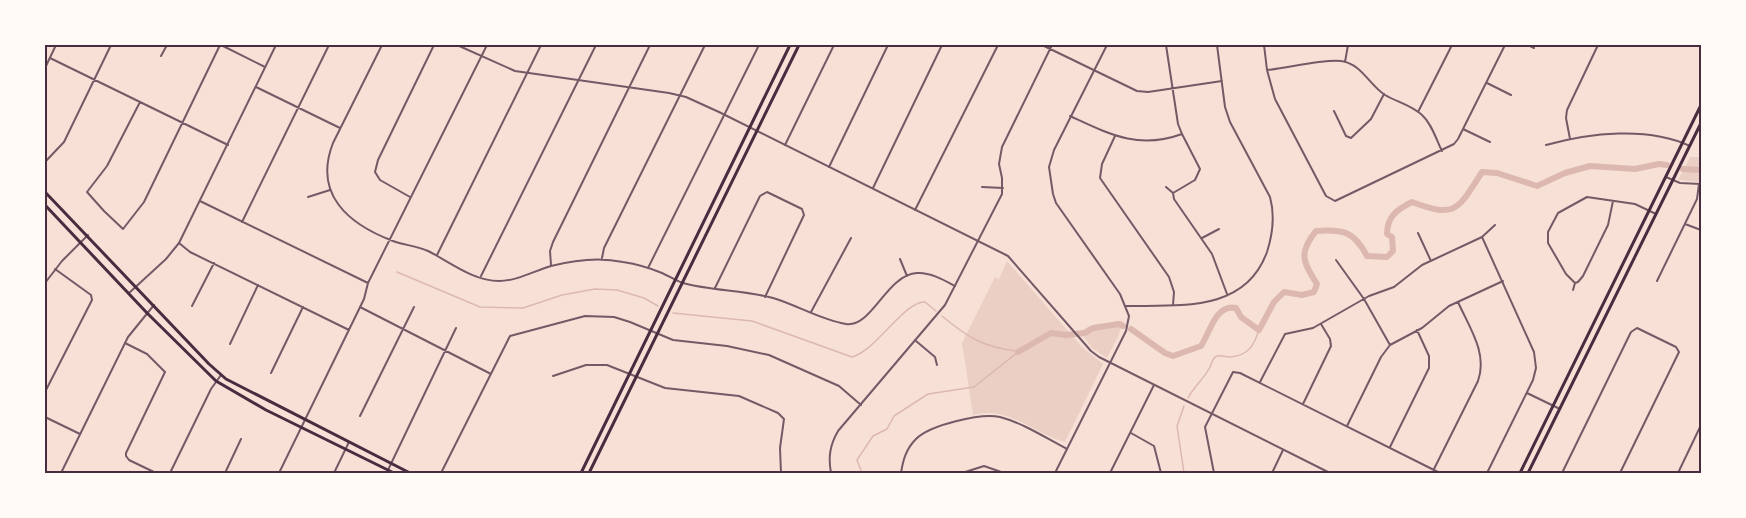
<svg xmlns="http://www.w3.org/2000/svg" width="1746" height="518" font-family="'Noto Sans',sans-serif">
	<rect width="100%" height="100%" fill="#f7e1d7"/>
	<path fill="#ebcfc5" d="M1690,157H1701V182L1678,180Z
		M1007,261L1082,347L1103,364L1065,442C1034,434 1008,405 973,415L962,343L995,277L999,279Z
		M1123,321L1118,337L1107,358L1092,348L1080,332L1089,326Z"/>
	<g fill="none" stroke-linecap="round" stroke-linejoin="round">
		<path stroke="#dcb8b0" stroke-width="1.5" d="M397,272L480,307L523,308L562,295L595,289L617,290L644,298L658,306
			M673,313L752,321L852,357C877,350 904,301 925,302L936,311
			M942,316C967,337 985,348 1017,351
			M1188,398C1194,386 1204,379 1210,367C1212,363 1212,358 1217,356C1221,355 1227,357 1231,357C1249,355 1254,345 1259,330
			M1184,406L1177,426L1184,473
			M862,473L857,460L873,436L887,429L894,416L928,394L974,387L1018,352"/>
		<path stroke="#dcb8b0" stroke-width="6" d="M1683,169L1701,170
			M1131,329L1165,353L1173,356L1201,346C1210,333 1215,304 1236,308L1241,317L1259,330L1274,302L1284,292L1302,295L1314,292L1317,284C1303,262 1298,253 1316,231C1343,229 1354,231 1367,256L1387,257L1393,251L1392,237L1387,234C1387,216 1398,209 1412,202C1457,219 1458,209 1482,172L1497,173L1537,186L1565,173L1590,166L1635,169L1659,164L1667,165
			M1018,352L1051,333L1066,335L1085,333L1093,328L1119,324L1123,326"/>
		<path stroke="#755966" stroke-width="2" d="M221,45L265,67
			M382,45L333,143C313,194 348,224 393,241C404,245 417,246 428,251C450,262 473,281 499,281C517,281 534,271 551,266C574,260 600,257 623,262C636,264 650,268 662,273C669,276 676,281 683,283C712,291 744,290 773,298C797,305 821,320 846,324C872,328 886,275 917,273C930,272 944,280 955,286
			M1042,45L1137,91L1148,92L1222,81
			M1166,45L1178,124L1182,134L1200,169L1195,180L1173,193
			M1264,45L1267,70L1275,99L1326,196L1335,201L1454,144L1458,139L1505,45
			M1528,45L1534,48
			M161,56L167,45
			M50,58L228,145
			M1345,62L1348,45
			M45,68L56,45
			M1267,70C1288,68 1322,59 1341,61C1362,64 1369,85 1385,95C1397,102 1411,105 1422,115C1432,124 1436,139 1442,151
			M1487,83L1511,95
			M256,87L340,128
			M140,102L107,166L87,192L104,211L123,229L144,202L220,45
			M1334,111L1346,136L1351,138L1371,119L1384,94
			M1418,112L1452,45
			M1070,116C1109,134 1138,150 1182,134
			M1463,129L1490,142
			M1115,136L1102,164L1100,178L1169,277L1174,292L1173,305
			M1570,139L1566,118L1567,110L1598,45
			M785,145L834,45
			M1546,145C1589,133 1648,126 1690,146
			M45,162L64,142L111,45
			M829,167L888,45
			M1666,177L1680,183L1701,184
			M982,187L1003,188
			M1166,187L1173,193L1174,199L1212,254L1227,294
			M873,188L942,45
			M308,197L330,190
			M410,197L380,180L375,172L378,160L434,45
			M200,201L368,283
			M915,210L998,45
			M242,222L329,45
			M1685,224L1701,230
			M1418,233L1431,261
			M1482,237L1534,352L1536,368L1533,380L1487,473
			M1202,238L1219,229
			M179,243L190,252L349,330
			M437,255L541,45
			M602,258L604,248L705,45
			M900,259L907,276
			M1336,260L1364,299L1390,345
			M551,265L550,251L553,242L650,45
			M648,268L759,45
			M481,276L596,45
			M1657,281L1697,199L1699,184
			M45,283L62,261L88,235
			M1575,283L1566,274L1548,243V232L1558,213L1587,197L1635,204L1656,214
			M715,288L760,196L767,192L802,209L804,215L765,297
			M1573,290L1575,283L1578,282L1583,276L1608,225L1613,201
			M1701,305V304
			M192,306L214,263
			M1126,306C1179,305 1245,313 1267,252C1273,233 1275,215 1270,197L1230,122L1225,107L1217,45
			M360,307L491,374
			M811,312L851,238
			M916,341L935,357L937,365
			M125,343L147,354L165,372L126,453V456L129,460L156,473
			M230,344L258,285
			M271,373L303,307
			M553,376L586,365H607L665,388L739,396L778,413L784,419L780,448L781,473
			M1260,382L1285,334L1313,328L1369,296L1394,287L1422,265L1482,237L1495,225
			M45,392L92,300L91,295L55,269
			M1527,393L1560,409
			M1303,404L1331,346L1330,339L1321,324
			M360,416L414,307
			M45,417L80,434
			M1347,426L1381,357L1390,345L1422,328L1449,306L1503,281
			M1131,433L1154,446L1161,473
			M1390,447L1429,368V356L1417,330
			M1434,469L1478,381C1488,353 1469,327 1458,302
			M388,470L456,328
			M45,472L48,473
			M170,473L211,389L221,375
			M225,473L241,439
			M279,473L364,299L368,283L487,45
			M334,473L349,442
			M441,473L510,336L585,316L614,317L630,322L673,340L727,346L769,355L839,386L861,405
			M831,473C828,457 830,445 838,431L945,305L1002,194V178L999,164L1002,147L1052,45
			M901,473C903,460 906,449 916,439C930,425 980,413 1000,417C1023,423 1046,438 1067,449
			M962,473L984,466L1004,473
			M1110,473L1154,385
			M1214,473L1205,427L1233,372L1240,373L1440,473
			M1272,473L1283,450
			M1562,473L1631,332L1637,328L1676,347L1679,352L1620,473
			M1678,473L1701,425"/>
		<path stroke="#755966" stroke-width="2" d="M457,45L515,71L669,93L686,97L719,112L1008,256L1091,351L1099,357L1330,473
			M129,293L166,259L179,243L276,45
			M61,473L128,337L154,305
			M1055,473L1126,331L1129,316L1120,294L1056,203L1053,194L1049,167L1054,150L1107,45"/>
		<path stroke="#4a2c40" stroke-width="3" d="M45,192L209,364L226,379L410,473
			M45,205L147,313L216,381L266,410L394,473
			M581,473L790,45
			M589,473L799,45
			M1520,473L1701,105
			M1528,473L1701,123"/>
	</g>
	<rect width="1746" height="518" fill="none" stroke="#fffaf5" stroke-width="93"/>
	<rect x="46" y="46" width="1654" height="426" fill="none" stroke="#4a2c40" stroke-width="2"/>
</svg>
